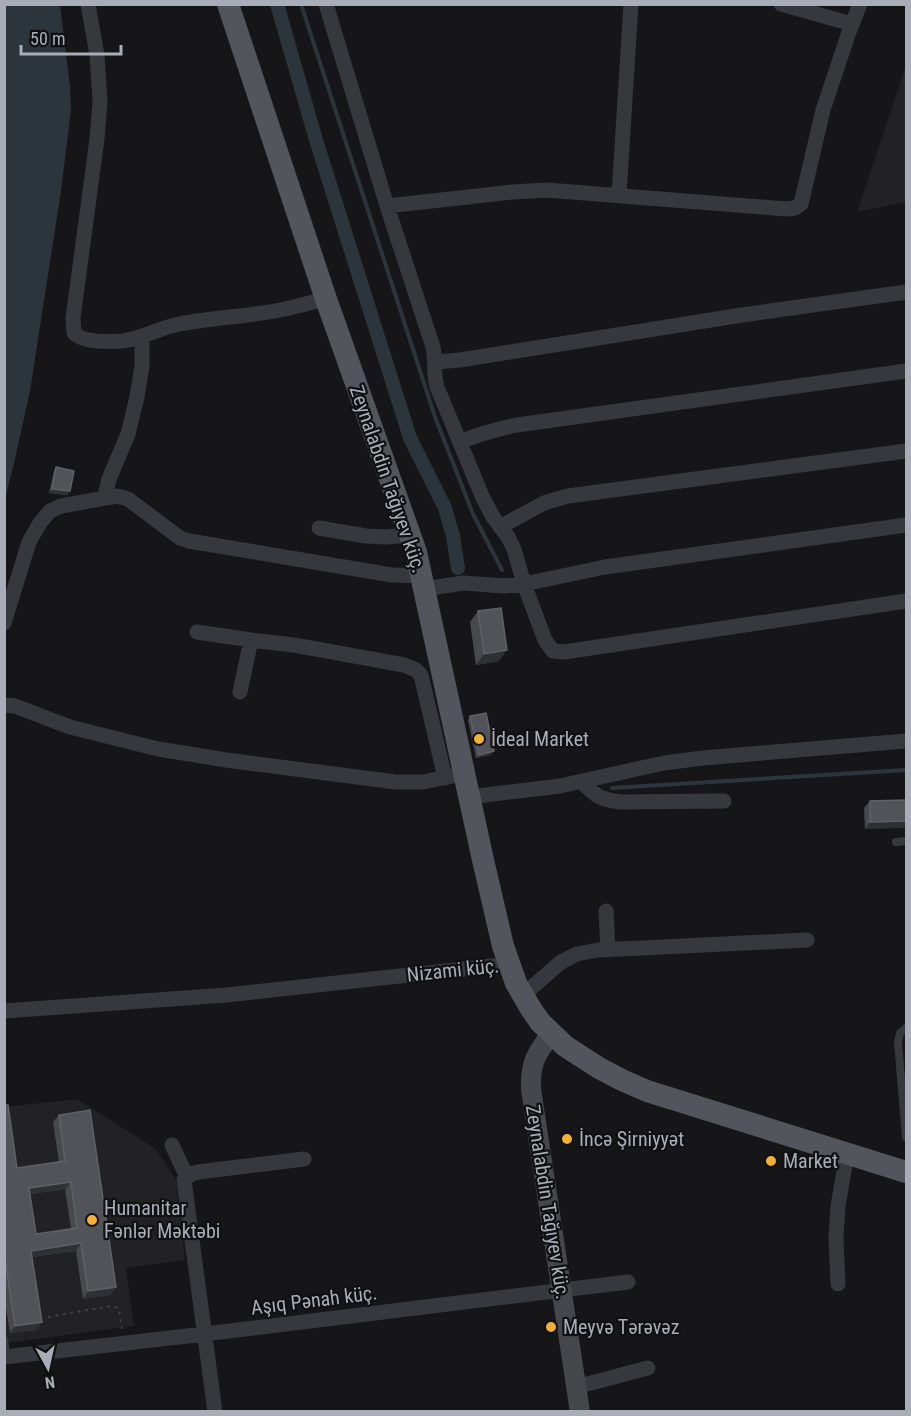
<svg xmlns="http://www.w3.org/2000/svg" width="911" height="1416" font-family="'Roboto Condensed',sans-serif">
	<rect width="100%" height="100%" fill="#161618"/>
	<path fill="#222225" d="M906,65V202L857,212Z
		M77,1099L156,1149L176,1180L185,1260L126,1268L134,1326L5,1343L4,1107Z"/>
	<path fill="#2c353c" d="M5,4L60,5L70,87L71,109L68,135L61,191L30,391L15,459L5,499Z"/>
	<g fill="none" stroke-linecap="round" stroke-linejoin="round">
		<path stroke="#2c353c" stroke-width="4" d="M301,4L435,417L473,514L502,570
			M612,788L906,770"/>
		<path stroke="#2c353c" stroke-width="14" d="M277,4L316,140L410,438L445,508L453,536L458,568"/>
		<path stroke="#3d3f44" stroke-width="2" stroke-dasharray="3 4.5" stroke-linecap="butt" d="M48,1317L111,1306L118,1308L119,1311L122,1329"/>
		<path stroke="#37383d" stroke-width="8" d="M896,842L906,841
			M906,1028L900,1033L898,1042L906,1137
			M4,1340L7,1357"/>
		<path stroke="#37383d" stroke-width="15" d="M88,4L97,55L100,102L97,139L73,318L74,333C84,343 108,342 122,341C141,339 157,329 175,325C212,317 249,317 285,309C299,306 312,302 326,299
			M326,4L387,206L433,347C436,360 433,374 437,387L482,496L493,517L508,537L514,549L524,584L545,640L553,651L564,652L906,601
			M781,4L852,24
			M619,195L631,4
			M387,206L512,192L547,190L787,209L795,208L801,204L823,110L849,32L860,4
			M435,362L460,360L742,315L906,292
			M460,442C479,434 497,429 517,425L906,371
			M105,497L109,479L128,434L137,397L142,366V336
			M500,527L544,503L568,496L906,451
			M319,528L366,536L386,537L410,535
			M425,589L463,583L504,586L524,584L605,567L906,525
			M4,623L29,542L40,523L50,511L61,506L117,496L128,499L180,538L189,541L392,575L422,576
			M197,632L251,640L294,645L404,665L416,670L421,675L445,778
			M240,692L251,640
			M4,705L15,706L70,727L158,749L226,760L396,782H423L463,774
			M581,781C596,796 598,799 620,802L724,801
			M469,797L560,786L664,763L703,758L906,741
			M606,911L608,950
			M522,996L561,962L577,954L598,950L642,948L807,940
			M4,1011L227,995L509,964
			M172,1145L187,1177
			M838,1284L836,1237L838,1206L847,1154
			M4,1357L205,1334L628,1282
			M576,1387L648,1368
			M215,1412L184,1180L191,1174L198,1172L304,1159"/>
		<path stroke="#45474d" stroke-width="20" d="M551,1034C536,1054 530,1063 531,1089L580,1412"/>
		<path stroke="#53555c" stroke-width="22" d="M228,4L326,299L416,552L483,860L503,946L516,983L531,1009L540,1022L565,1046L599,1068L622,1080L647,1091L906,1172"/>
	</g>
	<path fill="#47494d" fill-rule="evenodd" d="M56,467L70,491L67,495L49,493L54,471Z
		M478,611L499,661L476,665L470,622Z
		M470,716L491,755L476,758L468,720Z
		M906,800L865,829L864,808L870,801Z
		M4,1105L17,1168L59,1162L53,1122L59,1115L111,1295L83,1299L76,1251L32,1257L37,1330L10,1333L4,1295ZM65,1189L71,1229L36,1234L30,1194Z"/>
	<path fill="#2f3033" d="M52,489L70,491L67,495L49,493Z
		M507,650L499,661L476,665L484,654Z
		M494,751L491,755L476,758L479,755Z
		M906,821V828L865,829L870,822Z
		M71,1182L65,1189L24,1195L29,1188Z
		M81,1243L76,1251L26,1258L31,1251Z
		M116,1287L111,1295L83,1299L88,1291Z
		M42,1322L37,1330L10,1333L15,1326Z"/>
	<path fill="#525359" stroke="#5f6168" stroke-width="1.5" fill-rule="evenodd" d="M56,467L74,471L70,491L52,489Z
		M501,608L507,650L484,654L478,611Z
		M486,713L494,751L479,755L470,716Z
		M906,800V821L870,822V801Z
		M4,1105H8L17,1168L65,1161L59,1115L90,1110L116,1287L88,1291L81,1243L31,1251L42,1322L15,1326L4,1252ZM71,1182L77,1228L36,1234L29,1188Z"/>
	<g fill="#f2b134" stroke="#111113" stroke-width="2">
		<circle cx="479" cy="739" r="6"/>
		<circle cx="567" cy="1139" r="6"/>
		<circle cx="771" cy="1161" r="6"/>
		<circle cx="92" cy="1220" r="6"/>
		<circle cx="551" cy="1327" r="6"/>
	</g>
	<g text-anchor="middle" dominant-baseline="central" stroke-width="4.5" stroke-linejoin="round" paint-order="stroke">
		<g font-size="20" fill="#a8adb8" stroke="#111113">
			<text transform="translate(388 479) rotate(71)">Zeynalabdin Tağıyev küç.</text>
			<text transform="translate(453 970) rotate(-6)">Nizami küç.</text>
			<text transform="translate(548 1202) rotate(81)">Zeynalabdin Tağıyev küç.</text>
			<text transform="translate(314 1300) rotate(-7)">Aşıq Pənah küç.</text>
		</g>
		<g font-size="20" fill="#a8adb8" stroke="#111113" text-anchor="start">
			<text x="491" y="739">İdeal Market</text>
			<text x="579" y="1139">İncə Şirniyyət</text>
			<text x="783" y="1161">Market</text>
			<text x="104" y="1208">Humanitar<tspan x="104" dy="23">Fənlər Məktəbi</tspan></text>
			<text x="563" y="1327">Meyvə Tərəvəz</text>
		</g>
	</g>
	<rect width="911" height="1416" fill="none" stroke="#a8adb8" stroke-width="12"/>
	<g transform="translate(48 1368) rotate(172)" stroke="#111113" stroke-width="4.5" paint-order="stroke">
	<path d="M0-4.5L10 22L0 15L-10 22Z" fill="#a8adb8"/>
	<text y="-9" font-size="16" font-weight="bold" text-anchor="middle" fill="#a8adb8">N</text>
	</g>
	<path d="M21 45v9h100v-9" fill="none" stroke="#a8adb8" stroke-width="3"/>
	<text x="30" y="45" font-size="18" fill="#a8adb8" stroke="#111113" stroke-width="4.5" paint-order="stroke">50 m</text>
</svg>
